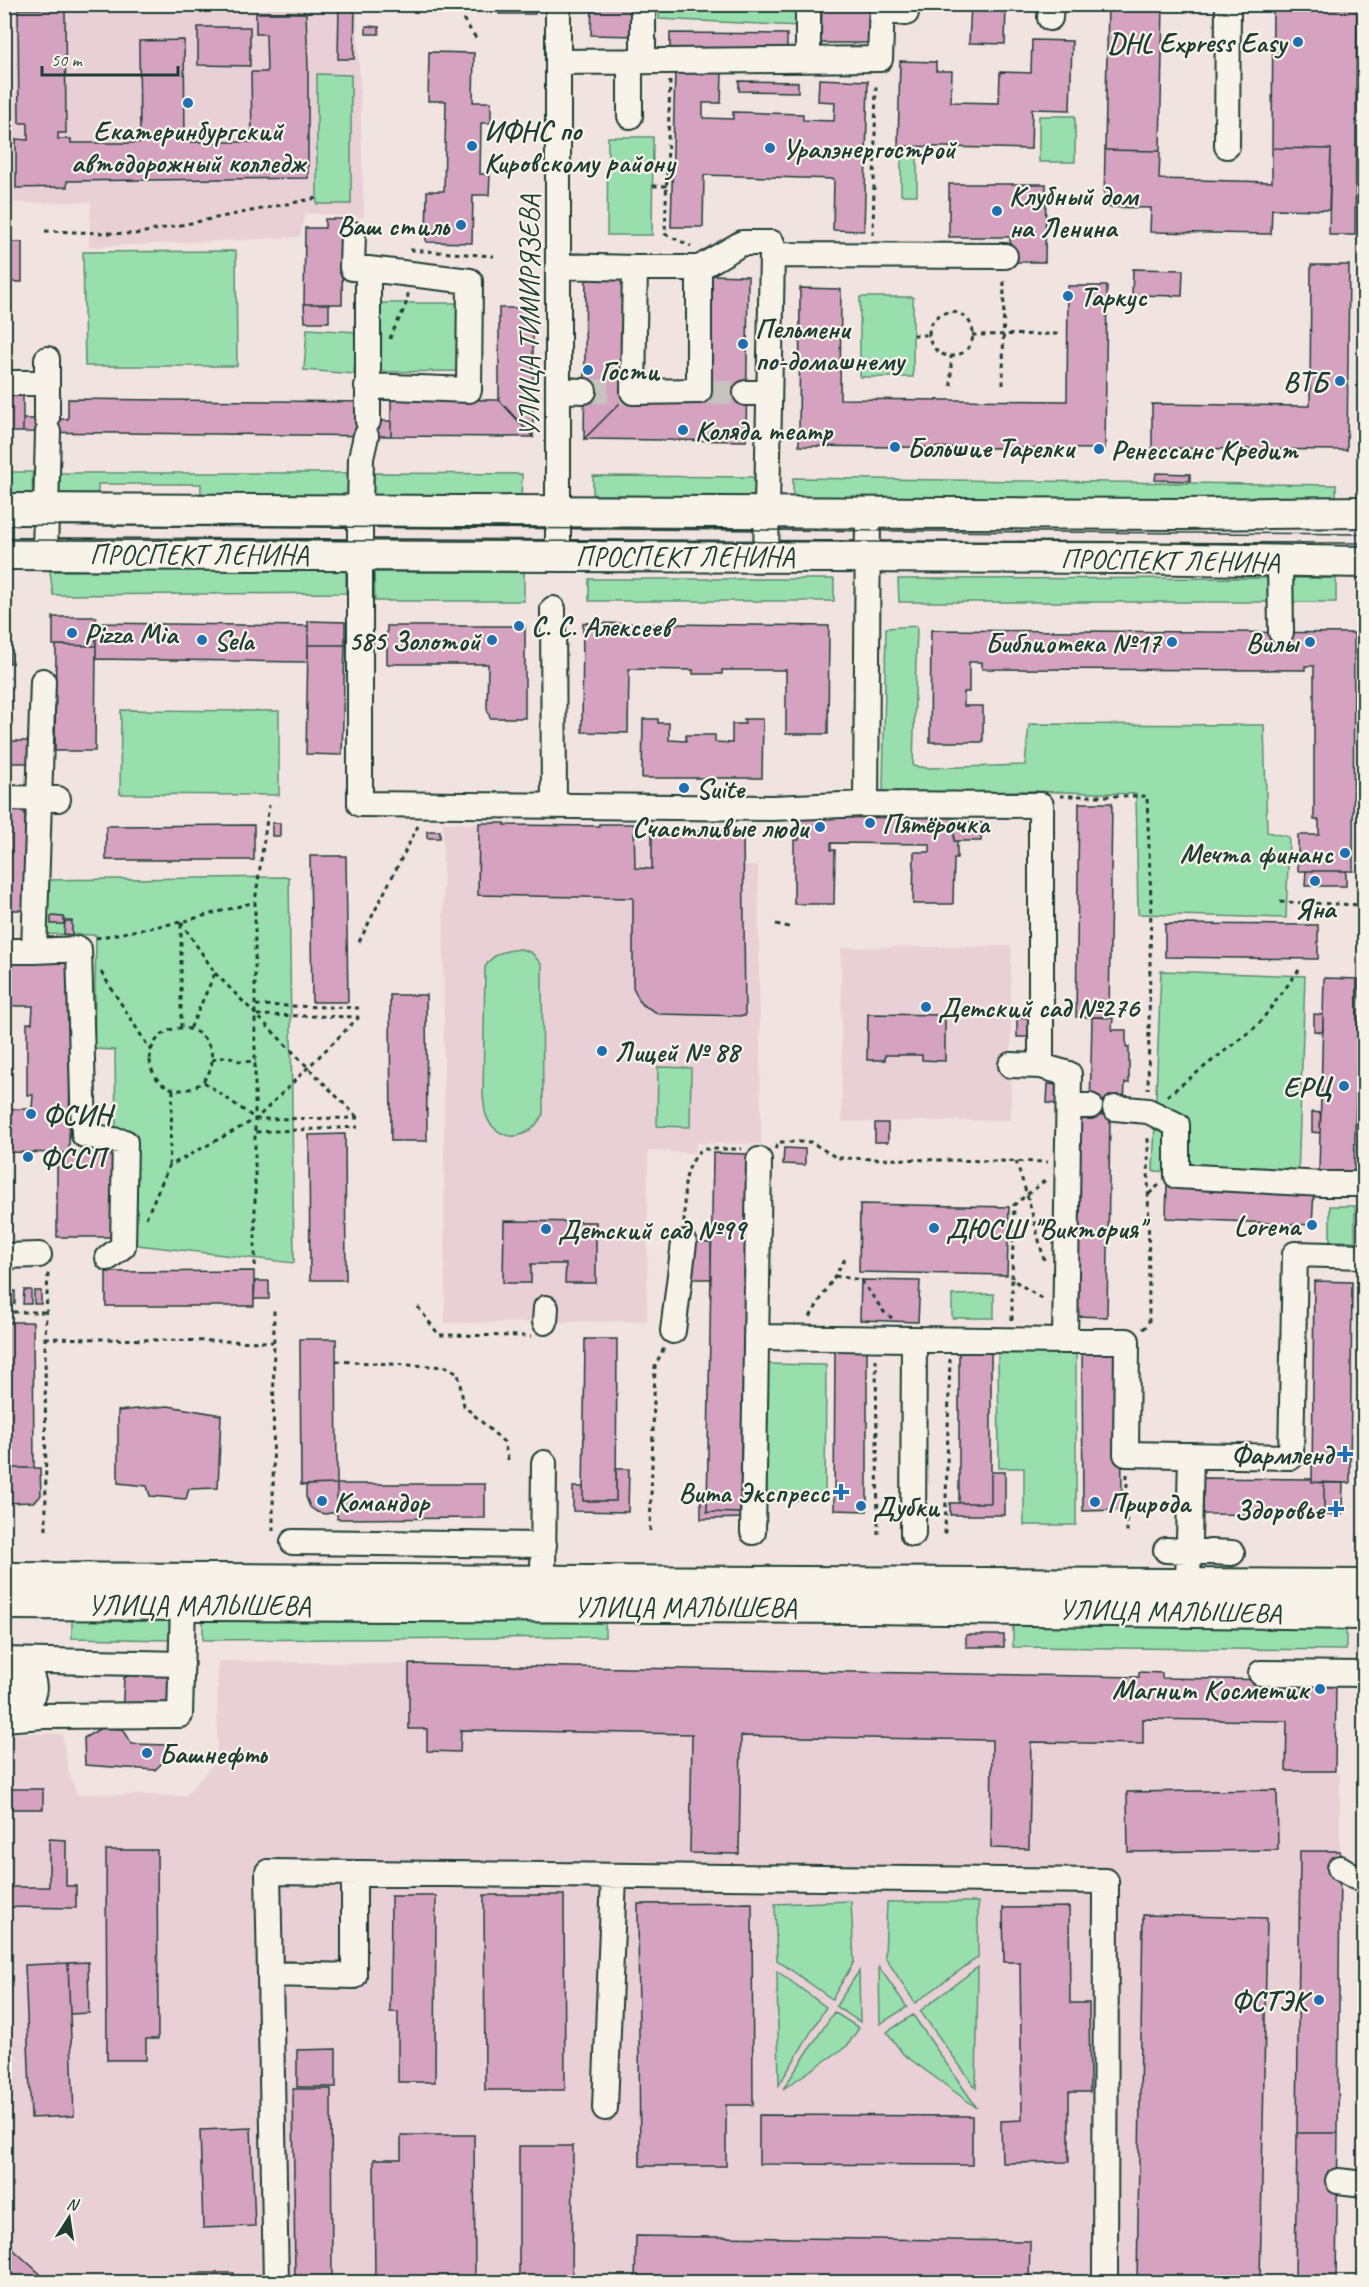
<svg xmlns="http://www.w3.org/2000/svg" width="1369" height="2287" font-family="Caveat,sans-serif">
	<rect width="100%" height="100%" fill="#f0e3e0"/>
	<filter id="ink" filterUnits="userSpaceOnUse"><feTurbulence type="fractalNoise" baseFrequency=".0167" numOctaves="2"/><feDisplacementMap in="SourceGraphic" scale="12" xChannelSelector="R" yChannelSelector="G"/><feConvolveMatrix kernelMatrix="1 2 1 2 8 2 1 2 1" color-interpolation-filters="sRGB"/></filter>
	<g filter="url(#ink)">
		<path fill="#e8d0d6" d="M16,5H357L364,217L305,213L300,237L89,247L91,202L14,203Z
			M443,823L599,826V824H634V831H743V866H758L761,1144L696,1143L695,1153L648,1151L647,1321L445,1323Z
			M1011,946V1120L842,1122L841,948Z
			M218,1661L1138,1677L1139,1672L1162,1678L1336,1681L1335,1771L1340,1777V1851H1300L1295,2282H5V1733L62,1734L69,1774L77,1794L186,1796L217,1759Z"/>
		<path fill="#99dfad" stroke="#5c8e70" stroke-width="1.5" d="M658,5H800L799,26L659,19Z
			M317,74L351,75V204H317Z
			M1039,116H1075V162H1039Z
			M608,137H653L652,235H607Z
			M901,154H917V195H901Z
			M236,251L237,366H85L83,252Z
			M860,297H913V377H860Z
			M377,303H463V371L374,372Z
			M307,329L357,332L354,374L304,370Z
			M5,472H32L33,502H5Z
			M58,473H351V502H201V484H98V501H58Z
			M374,473L522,474L521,503H373Z
			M593,476L756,477L755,497L593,495Z
			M793,478L1336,485V507L793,499Z
			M346,569V593L53,595L50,571Z
			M374,572H524V601H375Z
			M1268,578V602H899L898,579Z
			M1285,578H1336V602H1285Z
			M589,579H834V601H589Z
			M917,626L913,766L928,768L1025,765L1029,724L1264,725L1267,832L1289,837L1286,918L1138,914L1136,794L1027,791L917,794L883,791L886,628Z
			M121,710L279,711V795L120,794Z
			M289,877L294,1263L129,1244L116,1136L115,1050L94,1049L96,935L42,934V880Z
			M521,949L532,953L542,965L543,1114C538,1122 533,1131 523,1134C508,1141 491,1130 486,1115C484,1109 484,1102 483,1096L485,967C494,952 504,951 521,949Z
			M1161,971L1305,976L1298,1177L1153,1171Z
			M658,1067L691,1068L690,1127L657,1126Z
			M1330,1206H1355V1241H1330Z
			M994,1294V1318H952V1295Z
			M998,1344L1076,1345V1525H1024V1468H999Z
			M764,1364L826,1365L825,1500H763Z
			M72,1620L171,1621L170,1640L72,1638Z
			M203,1621L605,1622V1637L203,1640Z
			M1013,1624L1346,1627V1650L1013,1647Z
			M851,1901L854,1962L832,1999L777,1960L775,1904Z
			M887,1902H978V1957L915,2003L885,1957Z
			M879,1967L907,2007L880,2024Z
			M978,1967L976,2088L920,2011Z
			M777,1971L826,2007L779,2085Z
			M859,1971L860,2022L836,2006Z
			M834,2012L859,2028L847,2046L783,2089Z
			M913,2015L977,2108L903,2054L887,2032Z"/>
		<path fill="#d5a3c0" stroke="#1f3d34" stroke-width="1.5" d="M339,4H355L354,59H338Z
			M499,4H535V14H499Z
			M592,4H631L637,36L591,35Z
			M870,4L869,43H821L822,5Z
			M971,4H1006L1005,44L969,43Z
			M1108,4H1163L1160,151L1105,150Z
			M1273,4H1357L1355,235H1329L1331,149L1272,148Z
			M18,9H65L66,133H58V139H71V143H140L139,41L184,40L185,142H252L251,72H267L266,34H256V13H306L308,68V178L67,181V187L16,188V139L28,140V123H19Z
			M366,26L379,27V34H366Z
			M198,27H250V66L198,65Z
			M670,33L787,34V52L670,51Z
			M1032,40L1072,41L1070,110L1032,109L1031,149L898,146L900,61L936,62V71H952L951,102L999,103L1000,72L1031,73Z
			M429,52L474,53L473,102H491V123H481L480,174H490L489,195H473L472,243L426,242L427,191H444L446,101H428Z
			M675,72L722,73L721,103H703V118L733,119V112L803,114V120L834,121L835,102L818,101L819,79L868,81L864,231L833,230L834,179L704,175L703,227H671Z
			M739,81L798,82V92L739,91Z
			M1272,148L1331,149L1329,210L1272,209L1271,234L1150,232L1151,208L1104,207L1105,150L1160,151L1159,179L1272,182Z
			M949,184H1046L1045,262H1010V237H949Z
			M325,219H343L342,304H304L305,228H325Z
			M4,242H22V282H4Z
			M1311,265H1349L1347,450L1152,448V404L1310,406Z
			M1133,269L1183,270L1182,296L1132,295Z
			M586,274L630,275L624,399L584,439Z
			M707,275L748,276L746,441L584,439L624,399L708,401Z
			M1068,286H1107L1105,449L799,446L800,288L841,289L840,399L1067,401Z
			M304,304H329V322H305Z
			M499,308H533V437L499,400Z
			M4,392H23V432H4Z
			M68,399L363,402V421H391V436L23,432V419H68Z
			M391,399L499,400L533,437L391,436Z
			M1156,473L1190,474V481L1155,480Z
			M53,617H96V646L53,645Z
			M308,621L345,622V645H308Z
			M96,623L308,626V662L96,659Z
			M583,623L829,626L828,734H786V670H722V674H693V670L629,669L628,733L582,732Z
			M4,625H10V663H4Z
			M387,626H525V718H490L487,708L488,664H387Z
			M931,630L1354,633L1353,871H1298V835H1319V820H1314V666H1305V670L982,669V662H969V692H964V706H983V742H930Z
			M56,645L96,646L95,751H55Z
			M308,645H345L342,755L306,754Z
			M643,719H658V723H669V740L686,741V735H715V742L732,743V724H745L744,719H763L762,778H642Z
			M9,741H29V763H9Z
			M1079,803H1112L1109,1017H1076Z
			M9,804H25L26,910H10Z
			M938,811V817L955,818L954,841H957V858H954L953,904H913L914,852H930V844L831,843V850H835L834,904H794V840H799V815Z
			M955,822L982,823L981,841H954Z
			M272,823H280V836H272Z
			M479,823H505V825L599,826V824H634L635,868L652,869V831H743L745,1016L659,1014L641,1004L633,987V898L478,895Z
			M254,825V860H106V826Z
			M427,831H440V838H427Z
			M310,856H346L348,1002H312Z
			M1306,871H1346V886H1305Z
			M51,916L64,917V924H51Z
			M65,921H72V935L64,934Z
			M1165,924L1318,925V959L1165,957Z
			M4,962H71L69,1153L4,1152V1109H32L33,1095H27V1023H32L33,1006H4Z
			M1324,978L1359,979L1354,1173L1319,1172Z
			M390,995H426L427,1141H391Z
			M868,1014L945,1015V1061L922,1060V1055H885V1060H867Z
			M1314,1014L1323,1015V1032L1314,1031Z
			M1017,1017L1033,1018V1037H1017Z
			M1092,1017L1113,1018L1112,1030H1126V1047H1129V1083H1125L1124,1103L1115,1115H1090Z
			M1048,1084L1058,1085L1057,1104L1047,1103Z
			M1312,1112L1321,1113L1320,1133L1312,1132Z
			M1077,1115H1110L1107,1317L1074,1316Z
			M875,1123H888V1142H875Z
			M345,1134L346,1280H310L309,1135Z
			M784,1148L805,1149V1165L783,1164Z
			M57,1153H115V1237H57Z
			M713,1153L747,1154L740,1513L707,1512Z
			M1167,1184L1314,1191L1312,1225L1166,1218Z
			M860,1204L1009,1207L1007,1275L859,1272Z
			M504,1221L596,1222V1283H565L566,1264H531V1283H503Z
			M692,1242L711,1243V1279H692Z
			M254,1271V1306H106V1272Z
			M861,1280L920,1281L918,1322L860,1320Z
			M255,1281H269V1299H254Z
			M1314,1281L1352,1282L1350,1483L1312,1482Z
			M7,1290L15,1291V1304H7Z
			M24,1290H31V1304H23Z
			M34,1291H41V1304H34Z
			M4,1322H33L34,1468H4Z
			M300,1339H336L337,1484L301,1485Z
			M585,1339H617L616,1501H583Z
			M959,1341H991V1503H959Z
			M1082,1344H1121L1122,1510L1083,1511Z
			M835,1348H867V1511L834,1510Z
			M168,1406L221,1415L218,1488L189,1489L186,1499L150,1496L147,1486L118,1483V1411Z
			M4,1468H40L41,1495L38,1499L33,1502L4,1503Z
			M616,1469H629L628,1512L573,1511V1487H583V1501H616Z
			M991,1472H1005V1515H950V1503H991Z
			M1203,1478L1312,1479V1482L1324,1483V1515L1203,1514Z
			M1324,1483H1343L1342,1515H1324Z
			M337,1484H485V1518L337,1519Z
			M337,1484V1512L325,1514L317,1512L310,1507L306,1497V1485Z
			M701,1498H707V1512L740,1513L741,1499H749V1518L701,1519Z
			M966,1635H1004V1647H966Z
			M409,1664L1139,1677V1672L1162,1673V1678L1336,1681L1335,1771H1286L1287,1721L1143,1719V1744L1031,1742L1029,1849L991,1848L992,1740L741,1736L739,1854L690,1853L692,1734L461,1730L460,1752L427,1751V1729H409Z
			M141,1668L176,1677L163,1725L122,1715L124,1678Z
			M101,1728L123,1729L132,1744L168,1745L166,1759L155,1770L85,1765L84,1738Z
			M4,1789H43V1809H4Z
			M1277,1790L1278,1850L1128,1852L1127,1792Z
			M49,1839L66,1840V1886H76V1908L4,1907V1887H49Z
			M106,1850H157L158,2039H146V2060H107Z
			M1300,1851H1340L1338,2133H1297Z
			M484,1895H564L565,2090H485Z
			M391,1896H436L435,2082H398V2012H390Z
			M752,1903L753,2105H726V2166H640L638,1904Z
			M1069,1907L1070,2003H1089L1090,2092H1069V2162L1002,2163L1001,2121L1022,2120L1020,1962H1004L1003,1908Z
			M1143,1915L1267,1918L1260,2282H1137Z
			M88,1962L89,2013L70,2014L68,1963Z
			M68,1963L74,2116L31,2118L25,1965Z
			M336,2049V2087H297V2050Z
			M293,2089H331L332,2282H295Z
			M759,2115L972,2116V2165L759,2164Z
			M251,2128L255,2226L203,2228L200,2130Z
			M1297,2133H1338L1336,2282H1295Z
			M401,2135H474L475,2282H375L374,2159H401Z
			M519,2146H573L572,2282H519Z
			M636,2236L1030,2241L1029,2282H635Z
			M4,2241L49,2282H14L4,2273Z
			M192,2273H234V2282H192Z"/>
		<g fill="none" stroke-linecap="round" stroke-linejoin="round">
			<path stroke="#c6c2be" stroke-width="24" stroke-dasharray="24 12" stroke-linecap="butt" d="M584,391L624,392
				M708,392L746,393"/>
			<defs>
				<path id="minor" d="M882,10L906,13
					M1050,18L1051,4
					M808,59V4
					M630,61V116
					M643,61V4
					M558,62L880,59L882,4
					M1227,146L1228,4
					M353,234L352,268L368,269V421
					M559,266L635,268L633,392L699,391V268H635
					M699,268L742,243H772
					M47,359V419
					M4,383H47
					M367,386L469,390L470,281L368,269
					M559,390L584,391
					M746,393H769
					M366,436L361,458L360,511V804L772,808L866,804L1041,805V1066
					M45,554L48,432
					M558,556V4
					M766,557L772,255L1005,256
					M1280,561L1281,632
					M553,609L554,806
					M4,798L58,799
					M866,804L868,512
					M4,951H34L43,681
					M34,951L79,949L84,1135L125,1142L123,1246L108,1258
					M1069,1106H1090
					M1115,1108L1148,1111L1177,1125V1176L1323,1184H1364
					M4,1256L39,1255
					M545,1322L546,1308
					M673,1331L684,1243
					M756,1337L1065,1341L1069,1074L1041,1066L1011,1065
					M1065,1341H1127L1126,1454L1291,1457L1295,1254L1364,1256
					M753,1532L759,1160
					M913,1534L914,1339
					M293,1542L544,1545
					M1166,1550L1232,1553
					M543,1580L544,1463
					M1188,1583L1191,1455
					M4,1660L182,1664
					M4,1668H10L19,1705L6,1719
					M10,1668L31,1676C37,1690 34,1700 19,1705
					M1261,1673L1364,1674
					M4,1719L42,1716L180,1715L183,1604
					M1340,1868L1355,1877H1364
					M270,1974L354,1976V1873
					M605,2108L614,1876
					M1338,2181L1364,2184
					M276,2282L268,1872L1106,1881L1105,2282"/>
				<path id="major" d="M4,509L1182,514L1364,512
					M4,554L1125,558L1364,562
					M4,1578L1364,1585
					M4,1604L865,1608L1364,1614"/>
			</defs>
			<use href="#minor" stroke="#1f3d34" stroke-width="28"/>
			<use href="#major" stroke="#1f3d34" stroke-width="34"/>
			<path stroke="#1f3d34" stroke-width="3" stroke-dasharray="4.5 4.5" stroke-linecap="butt" d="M453,4L478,41
				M670,81L665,234L691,246
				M653,186H667
				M45,231L135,234L317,198
				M873,235L876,84
				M410,250L494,256
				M929 334a22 22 0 1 1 44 0a22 22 0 1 1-44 0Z
				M913,335H929
				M972,335L1059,334
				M390,339C395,323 408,308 408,293
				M1003,385L1004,277
				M951,386V356
				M4,685L11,678
				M1060,796H1147L1151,901L1148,1089
				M1280,902L1364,905
				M181,922L215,973L190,1029
				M181,924V1029
				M776,924L789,927
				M96,938L181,922L255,902
				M359,942L418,826
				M101,972L151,1051
				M215,973L358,1118
				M256,1005L359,1008
				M257,1015L359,1017
				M150 1059a31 31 0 1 1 62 0a31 31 0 1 1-62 0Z
				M212,1060L228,1056L242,1062L256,1061
				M204,1082L256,1119L358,1118
				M1167,1096L1258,1025L1299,970
				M256,1132L358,1127
				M775,1149L779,1142H811L837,1158L1048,1162
				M1016,1161L1029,1201L1044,1260
				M169,1166L173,1090
				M1149,1194L1159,1185
				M146,1218L169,1166L256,1119L359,1017
				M684,1223C685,1195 680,1171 702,1149H742
				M255,1266V902L269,805
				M835,1276L861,1280L884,1312L892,1318
				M1012,1278L1014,1205L1048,1178
				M418,1307L439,1335L531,1336
				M4,1312H45
				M810,1317L845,1259
				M1012,1320V1279L1045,1301
				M1143,1329L1149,1324L1148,1135
				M45,1338L273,1342
				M876,1359L878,1534
				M336,1361L447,1367L458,1373L464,1406L504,1442L509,1463
				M1127,1474V1534
				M46,1530L45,1338L48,1273
				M273,1531L274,1306
				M650,1531L655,1366L664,1348
				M945,1534L950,1359"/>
			<use href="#minor" stroke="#f7f3e8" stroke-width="24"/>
			<use href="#major" stroke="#f7f3e8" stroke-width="30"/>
			<path stroke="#1f3d34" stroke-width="1.5" d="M4,525L1364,534
				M4,540L1364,543"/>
		</g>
	</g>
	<g fill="#1f6fb2" stroke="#f7f3e8" stroke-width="2">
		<circle cx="1298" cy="42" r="6"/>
		<circle cx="188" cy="103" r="6"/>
		<circle cx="472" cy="146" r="6"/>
		<circle cx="770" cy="148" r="6"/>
		<circle cx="997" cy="211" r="6"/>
		<circle cx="461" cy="225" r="6"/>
		<circle cx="1068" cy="296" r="6"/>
		<circle cx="743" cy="344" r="6"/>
		<circle cx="588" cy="370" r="6"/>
		<circle cx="1340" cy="381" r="6"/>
		<circle cx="683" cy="430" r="6"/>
		<circle cx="895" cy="447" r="6"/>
		<circle cx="1099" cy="449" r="6"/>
		<circle cx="519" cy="626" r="6"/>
		<circle cx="72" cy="633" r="6"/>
		<circle cx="202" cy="640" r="6"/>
		<circle cx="492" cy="640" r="6"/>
		<circle cx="1172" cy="642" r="6"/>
		<circle cx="1310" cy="642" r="6"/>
		<circle cx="684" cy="788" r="6"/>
		<circle cx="870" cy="823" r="6"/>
		<circle cx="820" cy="827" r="6"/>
		<circle cx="1345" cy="853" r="6"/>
		<circle cx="1315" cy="881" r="6"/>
		<circle cx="926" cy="1007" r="6"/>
		<circle cx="602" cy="1051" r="6"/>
		<circle cx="1344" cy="1086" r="6"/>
		<circle cx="31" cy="1114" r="6"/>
		<circle cx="28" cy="1157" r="6"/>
		<circle cx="1312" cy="1225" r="6"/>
		<circle cx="934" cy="1228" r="6"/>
		<circle cx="546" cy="1229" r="6"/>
		<path d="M1342 1445h6v6h6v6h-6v6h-6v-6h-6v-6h6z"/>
		<path d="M838 1483h6v6h6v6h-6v6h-6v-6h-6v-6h6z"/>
		<circle cx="322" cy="1501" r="6"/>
		<circle cx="1095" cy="1502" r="6"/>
		<circle cx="861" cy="1506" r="6"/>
		<path d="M1333 1500h6v6h6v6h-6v6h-6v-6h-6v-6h6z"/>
		<circle cx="1320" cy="1689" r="6"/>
		<circle cx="147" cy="1753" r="6"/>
		<circle cx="1319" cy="2000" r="6"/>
	</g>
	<g text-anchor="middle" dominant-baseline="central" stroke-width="4.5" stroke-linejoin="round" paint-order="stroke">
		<g font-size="28" font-weight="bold" fill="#1f3d34" stroke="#f7f3e8" text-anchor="start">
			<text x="1286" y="42" text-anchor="end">DHL Express Easy</text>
			<text x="188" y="130" text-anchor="middle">Екатеринбургский<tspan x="188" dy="32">автодорожный колледж</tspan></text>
			<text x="484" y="130">ИФНС по<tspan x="484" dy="32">Кировскому району</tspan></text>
			<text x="782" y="148">Уралэнергострой</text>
			<text x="1009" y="195">Клубный дом<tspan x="1009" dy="32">на Ленина</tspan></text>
			<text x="449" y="225" text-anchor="end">Ваш стиль</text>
			<text x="1080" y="296">Таркус</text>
			<text x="755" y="328">Пельмени<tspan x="755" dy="32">по-домашнему</tspan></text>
			<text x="600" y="370">Гости</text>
			<text x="1328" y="381" text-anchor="end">ВТБ</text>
			<text x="695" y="430">Коляда театр</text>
			<text x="907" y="447">Большие Тарелки</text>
			<text x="1111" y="449">Ренессанс Кредит</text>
			<text x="531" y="626">С. С. Алексеев</text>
			<text x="84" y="633">Pizza Mia</text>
			<text x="214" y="640">Sela</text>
			<text x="480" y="640" text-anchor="end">585 Золотой</text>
			<text x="1160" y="642" text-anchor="end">Библиотека №17</text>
			<text x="1298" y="642" text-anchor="end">Вилы</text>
			<text x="696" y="788">Suite</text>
			<text x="882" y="823">Пятёрочка</text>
			<text x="808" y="827" text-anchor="end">Счастливые люди</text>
			<text x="1333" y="853" text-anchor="end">Мечта финанс</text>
			<text x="1315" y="908" text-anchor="middle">Яна</text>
			<text x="938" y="1007">Детский сад №276</text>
			<text x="614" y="1051">Лицей № 88</text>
			<text x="1332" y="1086" text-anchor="end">ЕРЦ</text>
			<text x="43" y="1114">ФСИН</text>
			<text x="40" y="1157">ФССП</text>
			<text x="1300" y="1225" text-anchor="end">Lorena</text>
			<text x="946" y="1228">ДЮСШ "Виктория"</text>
			<text x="558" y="1229">Детский сад №99</text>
			<text x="1333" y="1454" text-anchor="end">Фармленд</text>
			<text x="829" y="1492" text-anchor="end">Вита Экспресс</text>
			<text x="334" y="1501">Командор</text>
			<text x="1107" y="1502">Природа</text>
			<text x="873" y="1506">Дубки</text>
			<text x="1324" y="1509" text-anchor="end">Здоровье</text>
			<text x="1308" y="1689" text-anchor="end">Магнит Косметик</text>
			<text x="159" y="1753">Башнефть</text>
			<text x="1307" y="2000" text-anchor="end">ФСТЭК</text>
		</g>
		<g font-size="28" fill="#1f3d34" stroke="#f7f3e8">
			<text transform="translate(529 316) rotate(-90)">УЛИЦА ТИМИРЯЗЕВА</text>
			<text x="199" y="554">ПРОСПЕКТ ЛЕНИНА</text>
			<text x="685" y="556">ПРОСПЕКТ ЛЕНИНА</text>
			<text transform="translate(1170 560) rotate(1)">ПРОСПЕКТ ЛЕНИНА</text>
			<text x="199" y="1605">УЛИЦА МАЛЫШЕВА</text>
			<text x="685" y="1607">УЛИЦА МАЛЫШЕВА</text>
			<text transform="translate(1170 1611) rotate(1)">УЛИЦА МАЛЫШЕВА</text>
		</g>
	</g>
	<rect width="1369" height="2287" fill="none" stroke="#f7f3e8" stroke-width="24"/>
	<rect x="12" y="12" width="1345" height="2263" fill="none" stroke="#1f3d34" stroke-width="2" filter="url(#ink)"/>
	<g transform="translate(69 2218) rotate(12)" stroke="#f7f3e8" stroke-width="4.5" paint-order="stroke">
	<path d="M0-4.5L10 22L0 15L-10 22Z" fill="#1f3d34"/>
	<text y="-9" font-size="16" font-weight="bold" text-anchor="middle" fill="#1f3d34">N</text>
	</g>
	<path d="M42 66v9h136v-9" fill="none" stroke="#1f3d34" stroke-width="3"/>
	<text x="51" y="66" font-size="18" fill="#1f3d34" stroke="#f7f3e8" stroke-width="4.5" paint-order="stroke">50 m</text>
</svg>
